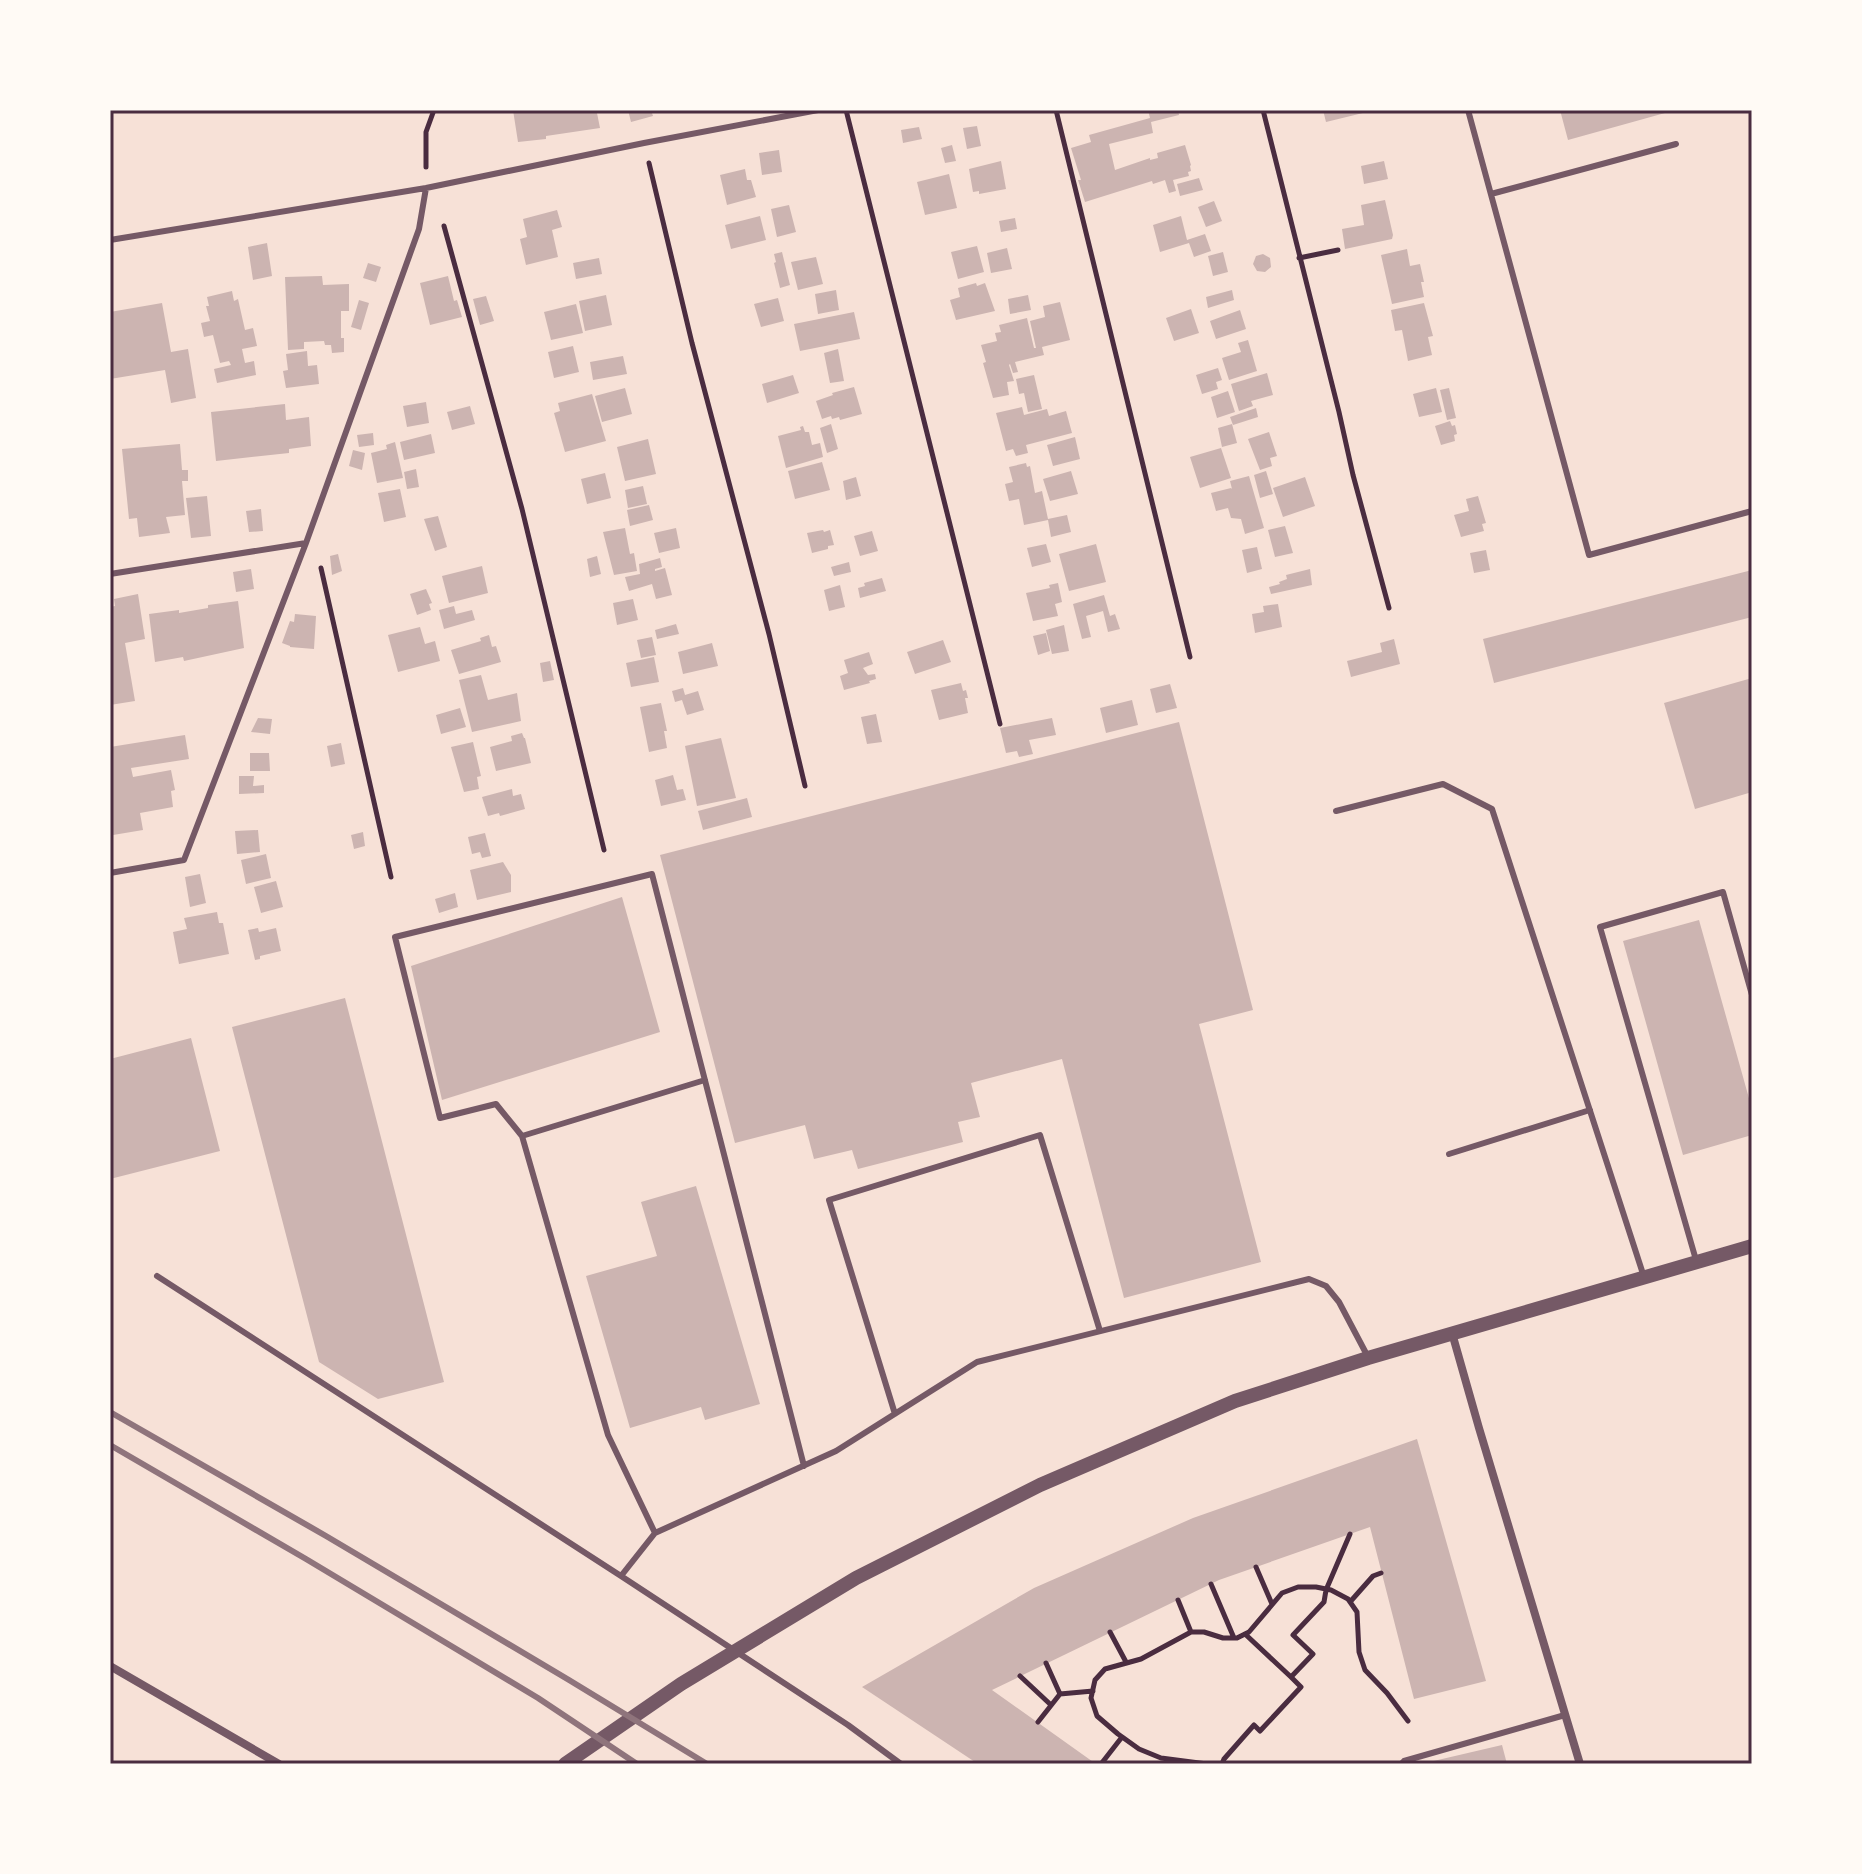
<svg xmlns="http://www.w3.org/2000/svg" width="1862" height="1874" font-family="Commissioner,sans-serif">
	<rect width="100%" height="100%" fill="#f7e1d7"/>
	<path fill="#ccb4b1" d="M513,110H607V112L597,113L600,128L546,136V139L518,142Z
		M628,110H651L653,116L631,122Z
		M1148,110H1178L1179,115L1151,122L1153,133L1109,144L1115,170L1150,158V160L1158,158L1157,153L1185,145L1191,165L1190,166L1191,171L1188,172L1189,176L1173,180L1176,191L1169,193L1165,180L1153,184L1152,181L1085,202L1078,180H1081L1071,148L1091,142L1089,135L1150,118Z
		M1323,110H1362L1363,113L1326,122Z
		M1560,110H1664L1665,113L1568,140Z
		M977,126L981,146L967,149L963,128Z
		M919,127L922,139L903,143L901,130Z
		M952,145L956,161L945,163L941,148Z
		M779,150L782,172L762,175L759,153Z
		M1001,161L1006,189L979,194V191L973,192L969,169Z
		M1384,161L1388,179L1364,184L1361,166Z
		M745,169L747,180H751L756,197L727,205L720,175Z
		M949,174L957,208L925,215L917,182Z
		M1199,178L1203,190L1180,196L1177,184Z
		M1385,200L1393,235L1392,239L1345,249L1342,229L1364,225L1361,205Z
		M1214,201L1222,221L1206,227L1198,207Z
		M789,205L796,232L777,237L771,209Z
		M557,210L562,227L552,230L558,257L526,265L520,239L527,237L523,219Z
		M760,216L766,240L731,249L725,225Z
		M1181,216L1187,240L1205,234L1211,251L1194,257L1189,243L1160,252L1153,225Z
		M1015,218L1017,229L1001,232L999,221Z
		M267,243L272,276L253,280L248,247Z
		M977,246L984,272L958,279L951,252Z
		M1007,248L1012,269L991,273L987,253Z
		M1407,249L1410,266L1420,264L1424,282H1421L1424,297L1392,304L1381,255Z
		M782,252L790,285L780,288L774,263L776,262L774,254Z
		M1223,252L1228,272L1213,276L1208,256Z
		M1263,254L1270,258L1271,267L1265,272L1257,271L1253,264L1256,256Z
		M816,257L823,284L798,290L791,262Z
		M599,258L602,274L576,279L573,263Z
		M368,263L381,267L376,282L363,278Z
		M322,276L323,285L349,284V311H341V338H344V352L332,353L331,345H325L324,341L304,342V349L288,350L285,277Z
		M448,276L454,301L457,300L462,317L430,325L420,283Z
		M976,283L977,286L985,283L995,311L956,320L950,300L960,297L958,288Z
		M836,290L839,310L818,314L815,294Z
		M1232,290L1234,300L1208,308L1206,297Z
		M232,291L234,301L238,299L245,330L253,328L257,346L242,349L245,363L254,361L256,375L217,383L214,369L231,365L229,361L220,363L213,335L204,337L201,323L210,321L206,306H209L207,297Z
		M606,295L612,325L585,331L579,301Z
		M1028,295L1031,310L1010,314L1008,299Z
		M486,296L494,321L480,325L473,299Z
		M778,298L784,321L761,327L754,304Z
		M359,300L369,303L361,330L351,327Z
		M1060,302L1070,340L1042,347L1044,355L1015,362L1018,372L1013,373L1010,364L1009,365L1014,381L1007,382L1009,395L993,398L983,363L986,362L981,345L997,341L995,333L1001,332L999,325L1027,318L1034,348H1036L1030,321L1045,317L1043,306Z
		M162,303L171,352L188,349L196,398L171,403L165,370L110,379V312Z
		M1424,303L1433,336L1428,337L1432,355L1408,361L1402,330L1395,331L1391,310Z
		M576,304L583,333L551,340L544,312Z
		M1191,309L1199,333L1174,341L1166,318Z
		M1240,310L1246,329L1216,339L1210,321Z
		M854,312L860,339L800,351L794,324Z
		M1248,340L1257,371L1229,380L1222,358L1241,352L1238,343Z
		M573,346L579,372L554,378L548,352Z
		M838,349L844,381L830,383L824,353Z
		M307,351L308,366L317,365L319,384L286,388L283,371L288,370L286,354Z
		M623,356L627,374L593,380L590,362Z
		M1218,368L1222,380L1216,382L1218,389L1202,394L1196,375Z
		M1267,373L1273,395L1251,401L1253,406L1239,411L1231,384Z
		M793,375L799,393L767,403L762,384Z
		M1034,375L1042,409L1028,412L1024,393L1019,394L1016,379Z
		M854,387L862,414L840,420L839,417L832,419L831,416L822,419L816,401L833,395L832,393Z
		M625,388L632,414L602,422L595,396Z
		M1436,388L1442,412L1419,417L1413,394Z
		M1449,388L1456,418L1447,420L1440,390Z
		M1228,391L1235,412L1217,418L1211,397Z
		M592,394L606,441L565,452L554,413L560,411L558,403Z
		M426,402L429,423L407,427L403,406Z
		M285,404L286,420L309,417L311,446L289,449V453L216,461L211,412Z
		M470,406L475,424L452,430L447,412Z
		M1022,407L1024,415L1047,409L1049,416L1066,411L1072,433L1026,445L1028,453L1016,456L1013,449L1006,451L996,413Z
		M1256,408L1258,417L1233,425L1230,417Z
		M1450,421L1452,426L1455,425L1457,434L1454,435L1455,441L1441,445L1435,426Z
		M831,424L838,449L827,453L820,428Z
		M1232,424L1237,443L1222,447L1218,428Z
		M803,426L805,432H809L812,445L820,443L823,457L786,468L778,436L801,430L800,427Z
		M1269,432L1277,456L1270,458L1272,466L1260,470L1248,439Z
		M373,433L374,445L359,447L357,435Z
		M431,434L435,453L404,460L400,442Z
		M1075,437L1080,459L1053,466L1047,445Z
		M648,439L656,474L625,481L617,447Z
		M395,442L403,478L377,483L371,453L387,449L386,445Z
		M180,444L182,470H188V481H182L185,515L166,517L170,533L139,537L137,518L129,519L122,449Z
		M1221,448L1231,478L1200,488L1190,457Z
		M353,450L365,453L362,470L349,466Z
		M822,462L830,490L795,499L788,471Z
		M1026,463L1027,467L1030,466L1035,493L1042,491L1048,519L1067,515L1071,532L1051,537L1048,520L1024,525L1019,499L1009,501L1005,484L1013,482L1009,467Z
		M416,469L419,487L407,489L404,472Z
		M1071,471L1078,494L1050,501L1043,479Z
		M1266,471L1273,494L1260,498L1254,475Z
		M605,473L611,498L587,504L581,479Z
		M1249,476L1264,528L1245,534L1241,519L1231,518L1228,508L1216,511L1211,493L1231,488L1232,489L1230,481Z
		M856,477L861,496L846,500L843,481Z
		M1305,477L1315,506L1283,517L1273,488Z
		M643,486L647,504L628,508L625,490Z
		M400,489L406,517L384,522L378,493Z
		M207,496L211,536L191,538L186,498Z
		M1478,496L1486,523L1482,524L1484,531L1461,537L1454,515L1469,511L1466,499Z
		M649,505L653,520L630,526L627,510Z
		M261,509L263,531L249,532L246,511Z
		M438,516L447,547L435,551L424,519Z
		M1285,526L1293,553L1275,557L1268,530Z
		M625,528L630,554L634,553L637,571L614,575L603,532Z
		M676,528L680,548L659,553L654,533Z
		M823,530L824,532L830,530L834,545L828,546V549L812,553L807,533Z
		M872,531L878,551L860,556L854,536Z
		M1046,544L1051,562L1032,567L1027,548Z
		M1096,544L1106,582L1069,591L1059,554Z
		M1257,547L1262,569L1247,573L1242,550Z
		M1486,550L1490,570L1474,573L1470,553Z
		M338,554L342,571L332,575L330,556Z
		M597,556L601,574L590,577L587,559Z
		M660,558L662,567L655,569V571L665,568L672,595L656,599L652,584L629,591L625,577L640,574L639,564Z
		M849,562L851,572L834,576L831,567Z
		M482,566L488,593L449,603L442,576Z
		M251,569L254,589L236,592L233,572Z
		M1310,569L1312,585L1271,594L1269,587L1280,584L1279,582L1287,579L1286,575Z
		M1752,570V617L1494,683L1483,639Z
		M882,578L886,591L860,598L858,588L865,586L864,583Z
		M1058,583L1062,602L1055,604L1058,616L1033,621L1026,593L1050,588L1049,585Z
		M840,585L845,607L829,611L824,590Z
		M426,589L432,603L429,604L431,610L417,615L410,594Z
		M138,594L145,639L125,643L135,701L110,705V607L115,606L114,599Z
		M1104,595L1110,616L1115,614L1120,629L1108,632L1103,611L1086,616L1091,637L1082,639L1073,604Z
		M633,599L638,620L617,625L613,603Z
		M238,601L244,648L184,661L183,657L155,662L149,614L179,610V613L208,608V605Z
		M1278,604L1282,627L1255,633L1252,614L1264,612L1263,606Z
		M454,606L456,614L472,610L475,620L444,629L439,610Z
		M295,614L316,616L314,649L290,647V646L282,643L290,621L294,622Z
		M676,624L679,634L657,639L655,630Z
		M1064,625L1069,651L1052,654L1046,630Z
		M420,627L425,644L435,641L440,661L398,672L388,635Z
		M1046,633L1050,651L1038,655L1033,636Z
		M489,635L492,647L496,646L501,662L459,674L451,650L481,641L480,638Z
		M652,637L656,655L641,658L637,640Z
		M1394,639L1400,664L1351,677L1347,661L1382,652L1380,643Z
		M943,640L951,662L915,674L907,652Z
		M712,643L718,666L683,674L678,652Z
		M869,652L873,664L863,668L868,675L875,674L876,679L869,681L870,683L844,690L840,676L848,673L844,660Z
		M654,657L659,682L631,687L626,663Z
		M550,661L554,680L543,682L540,663Z
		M481,675L488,700L517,693L521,721L472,732L459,680Z
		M1752,678V792L1695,809L1664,703Z
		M961,683L963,691L966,690L968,698H965L968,713L939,720L931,690Z
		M1170,684L1177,708L1156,713L1150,689Z
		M683,688L685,695L698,691L704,710L687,715L682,700L675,702L672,691Z
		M1132,700L1138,725L1106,733L1100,708Z
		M661,703L667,731H664L667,748L649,752L640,707Z
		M460,708L466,727L441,734L436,715Z
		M876,714L882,742L867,744L861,717Z
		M258,718L272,719L270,734L251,732Z
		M1052,718L1056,735L1029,740L1033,754L1019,757L1017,751L1006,753L1000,728Z
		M1179,722L1253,1010L1199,1024L1261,1262L1124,1298L1062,1059L971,1083L980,1117L958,1122L963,1142L858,1169L852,1150L814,1159L805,1125L735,1143L660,855Z
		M522,733L524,738H525L531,763L496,771L490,747L512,741L511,736Z
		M185,735L189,759L131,768L133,777L171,770L175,790L171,791L173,807L140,813L143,830L113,835L110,818V747Z
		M721,738L736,798L697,806L685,746Z
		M473,742L481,776L477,777L479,789L464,792L451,747Z
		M341,743L345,764L331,767L327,746Z
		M250,753H269L270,771H250Z
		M673,775L677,790L683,789L686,800L661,806L655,780Z
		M239,776H254L253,786L264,785V793L239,794Z
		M512,789L513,796L521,794L525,809L500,816L499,813L488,816L482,797Z
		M747,798L752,817L703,830L698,811Z
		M258,830L260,852L237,854L235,831Z
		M363,832L365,846L354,849L351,835Z
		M485,833L491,856L482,858L480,852L472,854L468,837Z
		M266,854L271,878L246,884L241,860Z
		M503,862L511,875V892L477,900L470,870Z
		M200,874L206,903L190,907L185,877Z
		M276,881L283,907L261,913L254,887Z
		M455,893L458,907L439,913L435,899Z
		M622,897L660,1032L442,1100L411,966Z
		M217,912L219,923H223L229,954L179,964L173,932L187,929L184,918Z
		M1699,920L1752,1109V1135L1683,1155L1623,941Z
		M258,928L259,932L276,928L281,951L260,956V959L255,960L248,930Z
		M345,998L444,1382L378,1399L319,1362L232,1027Z
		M191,1038L220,1151L110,1179V1059Z
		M696,1186L760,1404L705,1420L701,1407L630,1428L586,1276L657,1256L641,1202Z
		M1417,1439L1486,1681L1414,1699L1370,1527L1219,1580L992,1690L1096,1764H978L862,1687L1034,1588L1193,1518Z
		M1502,1745L1507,1764H1425V1763Z"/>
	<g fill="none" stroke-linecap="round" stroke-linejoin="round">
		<path stroke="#4a2c40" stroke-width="5" d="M846,110L1000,724
			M1056,110L1190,657
			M1263,110L1339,412L1353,475L1389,608
			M649,163L692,343L769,634L805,786
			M426,167V132L434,110
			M444,226L522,509L604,850
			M1299,258L1338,250
			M321,568L391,877
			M1256,1567L1272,1604
			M1211,1584L1234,1638
			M1178,1600L1191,1632
			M1350,1602L1373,1576L1381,1573
			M1110,1632L1126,1662
			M1245,1634L1291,1677
			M1046,1663L1060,1694
			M1020,1676L1051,1705
			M1038,1722L1060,1694L1093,1691
			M1101,1764L1122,1737
			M1207,1764L1161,1758L1139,1749L1118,1734L1097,1716L1091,1698L1095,1680L1105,1669L1141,1659L1191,1632H1204L1223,1638H1237L1249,1632L1282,1593L1298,1587H1316L1331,1590L1348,1599L1357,1612L1359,1652L1365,1670L1387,1693L1408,1721
			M1222,1764L1224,1759L1254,1725L1260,1731L1301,1687L1291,1677L1313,1654L1293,1635L1324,1602L1326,1590L1350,1534"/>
		<path stroke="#755966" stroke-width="6" d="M1468,110L1589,555L1752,511
			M1491,194L1676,144
			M110,240L426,188L644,143L818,110
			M110,574L306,543
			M1336,811L1443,784L1492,809L1644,1277
			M110,873L184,860L306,543L419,229L426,188
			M705,1080L522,1136L496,1104L440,1118L395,937L652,874L804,1466
			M522,1136L608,1435L655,1533
			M1449,1154L1590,1110
			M1696,1260L1600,927L1723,892L1752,995
			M157,1276L621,1576L848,1725L901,1764
			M895,1414L829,1200L1040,1135L1100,1331
			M621,1576L655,1533L836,1451L977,1362L1309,1279L1326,1286L1339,1302L1368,1357
			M1401,1764L1404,1761L1565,1715"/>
		<path stroke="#755966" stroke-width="8" d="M1452,1333L1479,1428L1580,1764
			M110,1666L279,1764"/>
		<path stroke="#755966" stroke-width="14" d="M565,1764L681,1684L856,1578L1040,1485L1235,1401L1368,1358L1752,1246"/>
		<path stroke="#8f747c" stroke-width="6" d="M110,1412L326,1536L569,1680L707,1764
			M110,1445L306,1559L538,1698L637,1764"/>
	</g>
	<rect width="1862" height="1874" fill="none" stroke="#fffaf5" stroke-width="224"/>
	<rect x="112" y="112" width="1638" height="1650" fill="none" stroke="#4a2c40" stroke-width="3"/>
</svg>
